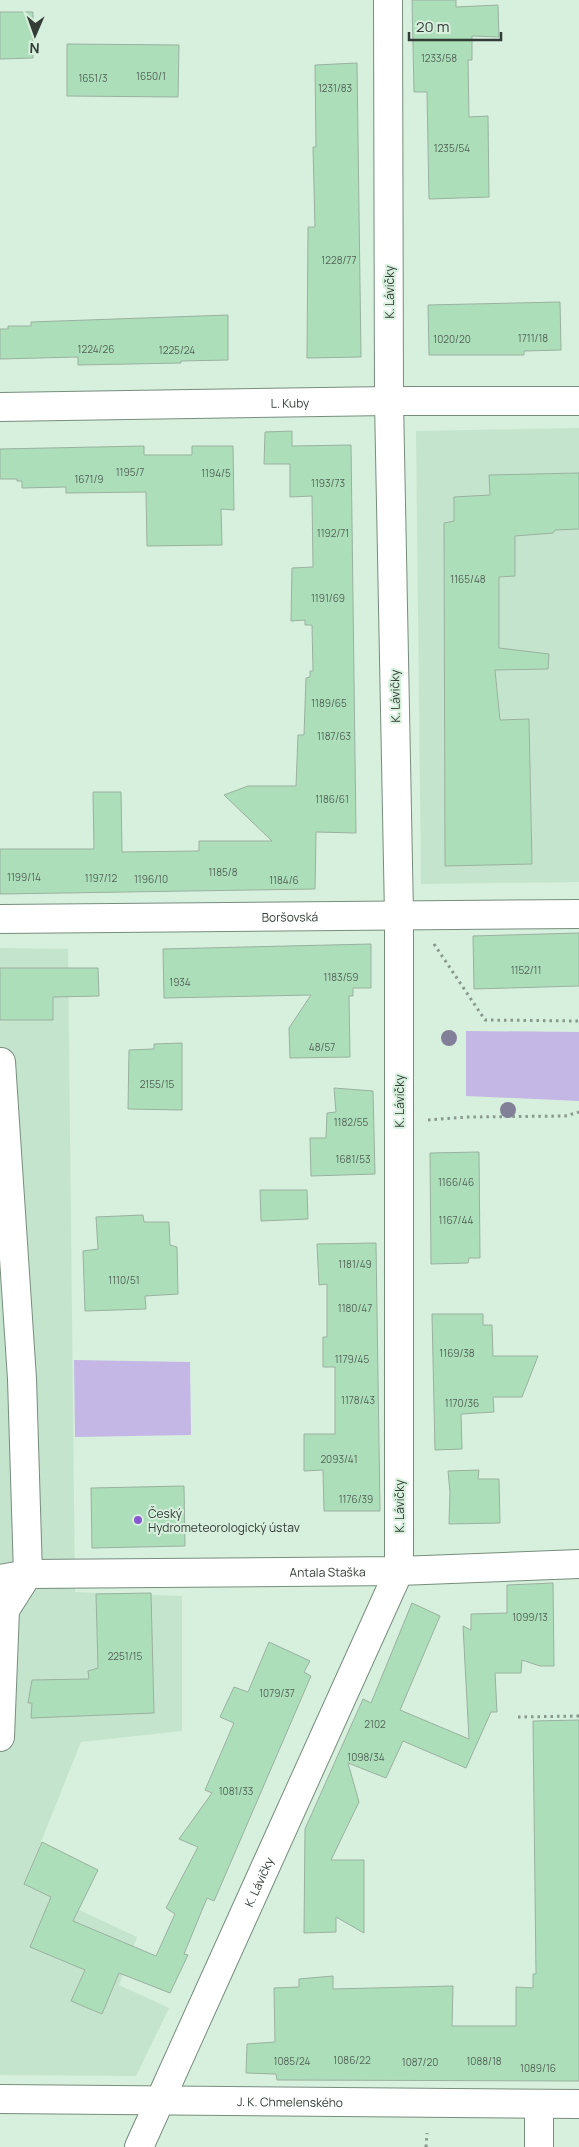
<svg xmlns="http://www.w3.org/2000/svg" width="579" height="2147" font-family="Manrope,sans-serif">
	<rect width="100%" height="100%" fill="#d7efdd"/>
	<path fill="#c5e4cd" d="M579,428V882L421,884L416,431Z
		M0,948L68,949L75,1592L182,1596V1731L81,1742L24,1884L137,1937L119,1985L169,2008L136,2076L0,2075Z"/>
	<path fill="#c5b7e5" d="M466,1031L579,1032V1101L466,1096Z
		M74,1360L190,1362L191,1435L75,1437Z"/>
	<path fill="#addeba" stroke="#9ab1a0" d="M412,0H456V7L498,5L499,37L472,36V60H468L469,117L488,116L489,197L429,199L427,92H414Z
		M0,12H33V58L0,59Z
		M67,44L179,45L178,97L67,96Z
		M357,63L361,357L307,358L308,227H315L313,147H316L315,65Z
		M560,302L561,350L524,351V355H429L428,305Z
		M228,315V360L181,361V363L78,365V357L0,359V329H8V326H31V322Z
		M292,431V446L351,445L356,833L316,832L315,889L0,894V849H94L93,792H121L122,852L199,851V841H272L224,795L248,786H296L298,735H304L306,678L310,677V671H313L312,625H305V620L291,621L292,568L313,567L312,496L290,497V464H264L265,432Z
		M144,446V455H192V446H233L234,510L221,509L222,545L147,546L146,492L66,493V487L22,488V481H17V479H0V449Z
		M579,473V529L555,530L553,533L515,536V576L499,577V648L549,654L548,669L495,670L500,720L529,719L532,864L445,866L444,523L454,521V497L490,495L489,475Z
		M579,933V986L474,989L473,936Z
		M371,944V988H353V996H349L350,1057L290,1058L289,1028L311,995L164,998L163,949Z
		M0,968H98L99,996L53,997V1020H0Z
		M182,1043V1110L128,1109L129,1050L154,1049V1044Z
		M334,1088L373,1091L375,1174L311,1176L310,1138H326L327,1113L336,1112Z
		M479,1152L480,1258H469L468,1263L431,1264L430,1153Z
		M260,1190H307L308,1219L261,1221Z
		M143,1215L144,1222H169L170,1245L177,1247L178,1294L145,1296L146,1309L85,1311L83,1251L98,1249L96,1217Z
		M376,1243L380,1511H324L323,1470L304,1471V1434H335V1367H323V1337H327V1284L319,1285L317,1244Z
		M432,1314H483V1325H492L493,1356H538L522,1397H493L494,1412L461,1414L462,1449L435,1450Z
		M479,1470L478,1479H499L500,1523L449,1524L450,1492L448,1471Z
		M184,1486L185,1546L92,1548L91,1488Z
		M553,1583L554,1666H540L522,1660L521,1673H495L497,1712H491L466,1768L403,1741L386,1778L348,1763L359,1802L331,1860H364V1933L336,1917V1932L304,1933L305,1829L363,1699L371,1703L412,1603L440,1616L400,1710L469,1739L463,1626L471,1630V1614L507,1613V1585Z
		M151,1593L154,1713L31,1718L32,1703H28L32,1680L89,1679L88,1671L98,1668L96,1594Z
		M269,1642L310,1661L304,1672L311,1676L214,1901L207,1898L184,1954L188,1955L170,1993L119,1973L102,2014L71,2001L85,1970L30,1947L51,1897L24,1884L42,1842L98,1870L73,1921L156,1956L175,1914L166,1908L198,1847L179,1839L212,1793L205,1790L234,1723L220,1717L234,1687L248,1692Z
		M579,1720V2081L277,2080L276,2074L246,2073L247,2044L275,2042L274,1988L299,1987V1979L333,1976V1989L453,1986L452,2026H516V1987L533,1988V1974H536L533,1721Z"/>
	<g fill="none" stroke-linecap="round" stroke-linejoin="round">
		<defs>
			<g id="minor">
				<path id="s1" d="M0,407L389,401H579"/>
				<path id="s2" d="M0,919L579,914"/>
				<path id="s3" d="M0,1579L28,1574L399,1571L579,1564"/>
				<path d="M0,1737L5,1610L28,1574L22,1379L1,1062"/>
				<path id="s4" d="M0,2099L579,2104"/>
				<path id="s5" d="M139,2147L399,1571V915L389,401L388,0"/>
				<path d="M539,2147V2104"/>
			</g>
		</defs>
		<use href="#minor" stroke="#778d7d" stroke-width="30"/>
		<path stroke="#87988c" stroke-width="3" stroke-dasharray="2.5 4" stroke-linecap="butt" d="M434,944L485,1020L579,1021
			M428,1120L468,1117L565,1116L579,1112
			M518,1717L579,1716
			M426,2147L427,2133"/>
		<use href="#minor" stroke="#fff" stroke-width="28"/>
	</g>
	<g fill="#828098">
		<circle cx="449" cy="1038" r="8"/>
		<circle cx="508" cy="1110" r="8"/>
	</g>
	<circle fill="#8959d2" stroke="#d7efdd" stroke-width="2" cx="138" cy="1520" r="5"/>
	<g text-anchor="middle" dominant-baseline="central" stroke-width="4" stroke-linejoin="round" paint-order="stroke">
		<g font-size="10" fill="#526557">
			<text x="439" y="58">1233/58</text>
			<text x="151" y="76">1650/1</text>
			<text x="93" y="78">1651/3</text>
			<text x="335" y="88">1231/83</text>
			<text x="452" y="148">1235/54</text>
			<text x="339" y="260">1228/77</text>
			<text x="533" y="338">1711/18</text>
			<text x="452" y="339">1020/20</text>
			<text x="96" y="349">1224/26</text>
			<text x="177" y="350">1225/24</text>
			<text x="130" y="472">1195/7</text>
			<text x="216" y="473">1194/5</text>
			<text x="89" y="479">1671/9</text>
			<text x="328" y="483">1193/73</text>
			<text x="333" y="533">1192/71</text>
			<text x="468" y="579">1165/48</text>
			<text x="328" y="598">1191/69</text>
			<text x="329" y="703">1189/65</text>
			<text x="334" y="736">1187/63</text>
			<text x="332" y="799">1186/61</text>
			<text x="223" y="872">1185/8</text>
			<text x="24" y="877">1199/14</text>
			<text x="101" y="878">1197/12</text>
			<text x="151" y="879">1196/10</text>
			<text x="284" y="880">1184/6</text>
			<text x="526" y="970">1152/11</text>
			<text x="341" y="977">1183/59</text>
			<text x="180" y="982">1934</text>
			<text x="322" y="1047">48/57</text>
			<text x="157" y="1084">2155/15</text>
			<text x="351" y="1122">1182/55</text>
			<text x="353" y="1159">1681/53</text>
			<text x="456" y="1182">1166/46</text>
			<text x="456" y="1220">1167/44</text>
			<text x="355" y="1264">1181/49</text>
			<text x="124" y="1280">1110/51</text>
			<text x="355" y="1308">1180/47</text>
			<text x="457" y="1353">1169/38</text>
			<text x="352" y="1359">1179/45</text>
			<text x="358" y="1400">1178/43</text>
			<text x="462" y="1403">1170/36</text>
			<text x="339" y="1459">2093/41</text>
			<text x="356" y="1499">1176/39</text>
			<text x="530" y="1617">1099/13</text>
			<text x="125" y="1656">2251/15</text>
			<text x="277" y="1693">1079/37</text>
			<text x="375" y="1724">2102</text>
			<text x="366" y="1757">1098/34</text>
			<text x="236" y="1791">1081/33</text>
			<text x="352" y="2060">1086/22</text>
			<text x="292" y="2061">1085/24</text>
			<text x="484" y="2061">1088/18</text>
			<text x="420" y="2062">1087/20</text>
			<text x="538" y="2068">1089/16</text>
		</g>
		<g font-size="12" fill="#333d36" stroke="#d7efdd">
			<text transform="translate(389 292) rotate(-90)">K. Lávičky</text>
			<text stroke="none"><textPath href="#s1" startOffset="290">L. Kuby</textPath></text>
			<text transform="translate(395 696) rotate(-91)">K. Lávičky</text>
			<text stroke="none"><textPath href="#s2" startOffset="290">Boršovská</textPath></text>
			<text transform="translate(399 1101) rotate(-90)">K. Lávičky</text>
			<text transform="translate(399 1506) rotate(-90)">K. Lávičky</text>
			<text stroke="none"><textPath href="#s3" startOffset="328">Antala Staška</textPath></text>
			<text stroke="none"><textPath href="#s5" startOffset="291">K. Lávičky</textPath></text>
			<text stroke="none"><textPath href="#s4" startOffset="290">J. K. Chmelenského</textPath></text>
		</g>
		<g font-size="12" fill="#333d36" stroke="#d7efdd" text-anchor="start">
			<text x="148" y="1513">Český<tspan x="148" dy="14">Hydrometeorologický ústav</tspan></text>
		</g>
	</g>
	<g transform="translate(35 35) rotate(182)" stroke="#d7efdd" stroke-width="4" paint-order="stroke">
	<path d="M0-4L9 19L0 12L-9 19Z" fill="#333d36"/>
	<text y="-8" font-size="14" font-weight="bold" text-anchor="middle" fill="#333d36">N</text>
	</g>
	<path d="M409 32v8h92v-8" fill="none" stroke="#333d36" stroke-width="2.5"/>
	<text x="416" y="32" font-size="15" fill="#333d36" stroke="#d7efdd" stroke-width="4" paint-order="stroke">20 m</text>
</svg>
